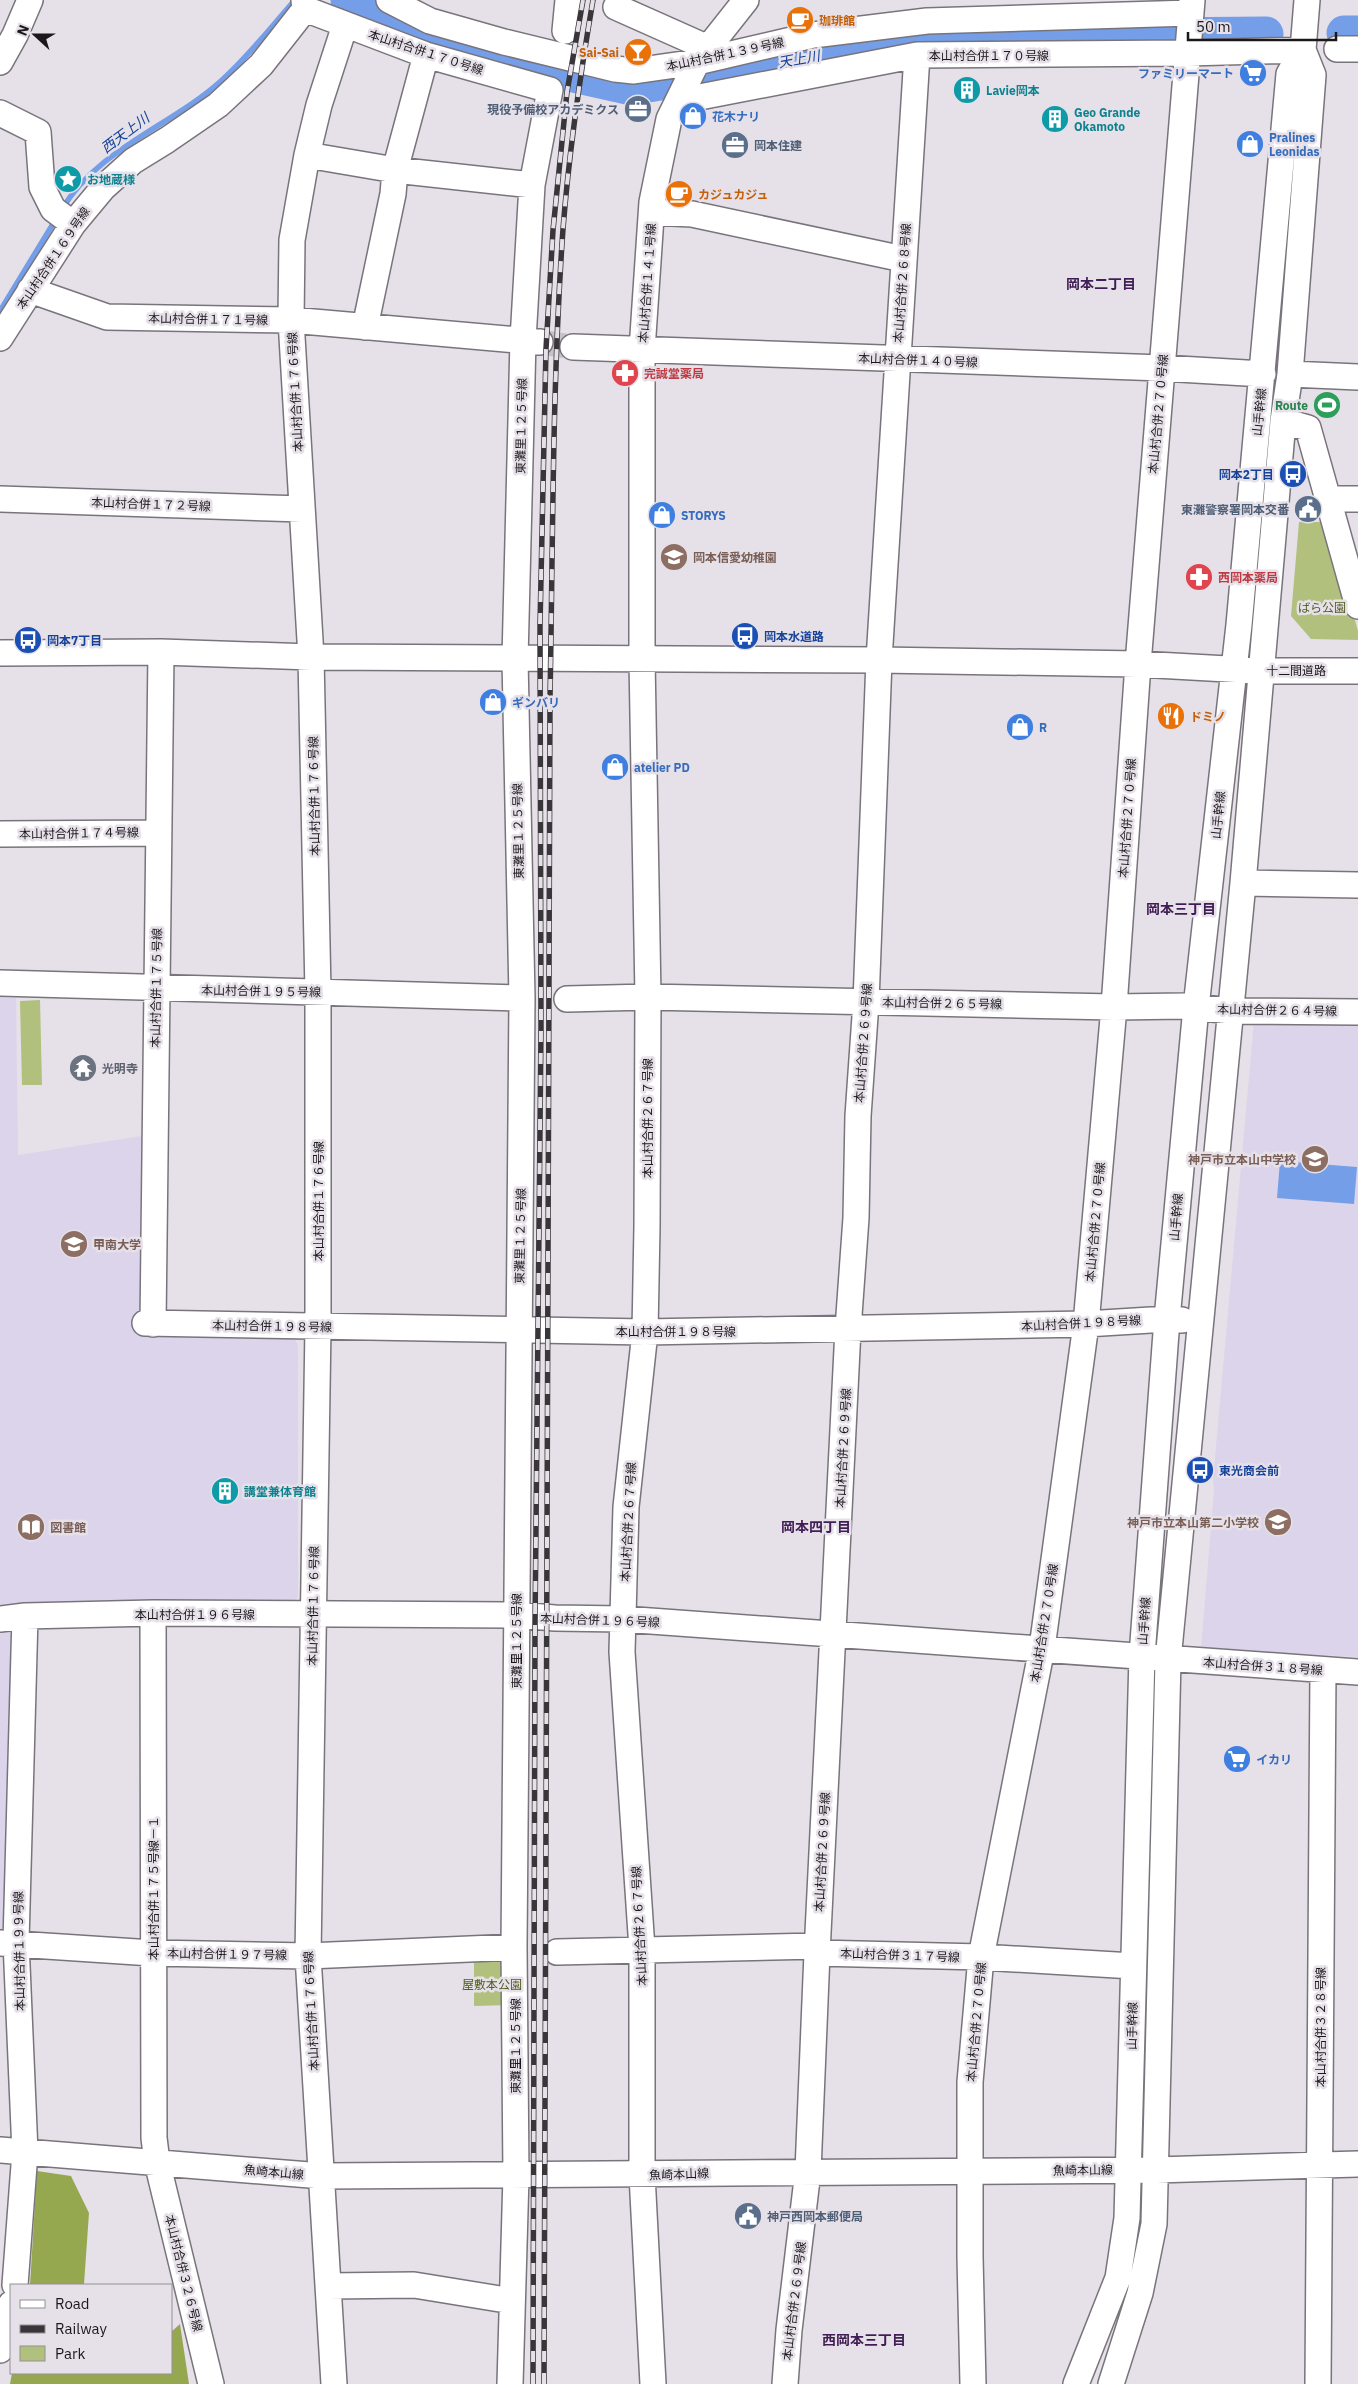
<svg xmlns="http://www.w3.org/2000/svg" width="1358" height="2384" font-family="'IBM Plex Sans','Noto Sans JP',sans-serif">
	<rect width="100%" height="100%" fill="#e6e0e9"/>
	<path fill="#dcd4ea" d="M0,997L16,998L18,1155L148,1135L147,1332L294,1338L298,1345V1597L290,1606L0,1608Z
		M1254,1021L1358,1023V1657L1201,1649L1214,1490L1213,1480Z
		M3,1627L13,1633L5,1925L0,1932V1628Z"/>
	<path fill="#b1c17d" d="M1299,522H1328L1358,631V640L1311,639L1291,616Z
		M40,1000L42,1085H22L20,1001Z
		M500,1955L509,1963V2005L474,2006V1956Z"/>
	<path fill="#96a84f" d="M37,2171L71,2176L89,2213L84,2284L30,2285Z
		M180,2324L189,2384H10L12,2373H171V2332Z"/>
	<path fill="#749ee7" d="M1280,1161L1357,1167L1354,1204L1277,1198Z"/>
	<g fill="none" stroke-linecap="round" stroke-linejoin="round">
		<path stroke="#749ee7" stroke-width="5.5" d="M62,209C98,149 171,126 221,81C248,57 271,27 295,0
			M0,311L56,219"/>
		<path stroke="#749ee7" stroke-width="35" d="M348,0L400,26L471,52L631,88L926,37L1266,34
			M1344,33H1358"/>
		<path stroke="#c7c2ca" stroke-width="25" stroke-dasharray="25 12" stroke-linecap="butt" d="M540,342L573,347"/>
		<defs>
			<path id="minor" d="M389,0L430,21L504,42L615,69L634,71L697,62L813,35L927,21L1191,13
				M616,7L708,48
				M305,9L426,55L550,90L532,185L523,340L515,659L522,998L514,1947L516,2176L510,2384
				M565,31L568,0
				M1337,49H1358
				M0,62L15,35L30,0
				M679,101L917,55L1188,53L1303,50
				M0,113L38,132L42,187L53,209L73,224
				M307,155L395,170L532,185
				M652,212L692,214L903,259
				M30,290L107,317L291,320L540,342
				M365,327L393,194L395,170L426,55
				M0,338L73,224L103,188L133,161L167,140L218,105L261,65L305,9L304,0
				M573,347L1162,368L1263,374
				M1290,374L1358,377
				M1283,421L1308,428L1358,606
				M0,499L302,509
				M1327,499H1358
				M0,653L161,652L311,657L879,660L1138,664L1263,671H1358
				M0,834L158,833
				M1243,883L1358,885
				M0,983L522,998
				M567,999L648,997L1114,1007L1185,1006L1231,1011L1358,1012
				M145,1323L645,1332L1086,1324L1167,1319L1182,1320
				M153,1324L161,652
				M153,1613L154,2138L157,2162L211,2384
				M0,1619L25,1616L153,1613L517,1615L555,1618L623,1619L1358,1672
				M0,1943L152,1953L308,1956L514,1947
				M557,1952L817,1946
				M817,1953L981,1957L1133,1966
				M0,2150L322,2176L1156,2170L1358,2164
				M15,2285L25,2152L16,1942L25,1616
				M328,2286L414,2285L512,2301
				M0,2350L11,2304
				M334,2384L308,1956L318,1327V992L311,657L291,320L292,240L307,155L319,105L345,25
				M653,2384L642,2175V1949L622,1652L626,1507L645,1332L647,1227L648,997L642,659V350L652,202L669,119L697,62L746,0
				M785,2384L789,2330L808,2171L817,1953L848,1329L856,1218L858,1116L866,1002L879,660L917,55
				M973,2384L970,2257V2082L981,1957L1042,1648L1086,1324L1114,1007L1138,664L1192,0
				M1076,2384L1118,2278L1127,2218L1142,1656L1167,1319L1196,1007L1239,625L1289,74L1303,50L1307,0
				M1111,2384L1140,2293L1154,2224L1168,1660L1243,883L1283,421L1290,374L1313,75L1303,50
				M1318,2384L1323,1670"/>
		</defs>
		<use href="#minor" stroke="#79747c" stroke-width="28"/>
		<use href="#minor" stroke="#fff" stroke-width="25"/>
		<defs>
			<path id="rail" d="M533,2384L535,1626L541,1029L540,625L546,349L553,230L567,92L583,0
				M544,2384L550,698C553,542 552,385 563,229C569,152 580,76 593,0"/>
		</defs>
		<use href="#rail" stroke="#383639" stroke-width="5.5"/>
		<use href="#rail" stroke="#e6e0e9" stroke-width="4" stroke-dasharray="11" stroke-linecap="butt"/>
	</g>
	<defs>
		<symbol id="cafe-disc" viewBox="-11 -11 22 22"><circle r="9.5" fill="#e8710a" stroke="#e6e0e9"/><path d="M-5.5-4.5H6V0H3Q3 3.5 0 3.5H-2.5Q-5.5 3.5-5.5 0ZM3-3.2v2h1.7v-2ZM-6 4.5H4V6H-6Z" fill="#fff"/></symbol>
		<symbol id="bar-disc" viewBox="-11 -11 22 22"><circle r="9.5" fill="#e8710a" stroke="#e6e0e9"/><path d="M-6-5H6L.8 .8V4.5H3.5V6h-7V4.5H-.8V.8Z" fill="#fff"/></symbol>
		<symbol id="supermarket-disc" viewBox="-11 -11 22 22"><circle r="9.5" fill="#3f7fe0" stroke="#e6e0e9"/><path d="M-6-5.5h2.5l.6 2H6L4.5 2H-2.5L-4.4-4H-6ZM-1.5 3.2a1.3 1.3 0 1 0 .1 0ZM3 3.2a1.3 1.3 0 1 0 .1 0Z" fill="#fff"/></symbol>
		<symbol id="building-disc" viewBox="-11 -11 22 22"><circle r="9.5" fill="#0f9aa8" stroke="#e6e0e9"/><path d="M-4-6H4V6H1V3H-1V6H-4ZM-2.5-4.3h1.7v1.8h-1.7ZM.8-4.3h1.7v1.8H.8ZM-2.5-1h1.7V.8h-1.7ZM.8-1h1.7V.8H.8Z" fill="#fff"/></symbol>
		<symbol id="office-disc" viewBox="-11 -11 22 22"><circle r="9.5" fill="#5c6f8a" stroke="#e6e0e9"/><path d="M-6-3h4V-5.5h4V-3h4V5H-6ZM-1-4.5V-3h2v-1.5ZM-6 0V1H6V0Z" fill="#fff"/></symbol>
		<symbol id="shop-disc" viewBox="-11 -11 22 22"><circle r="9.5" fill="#3f7fe0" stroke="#e6e0e9"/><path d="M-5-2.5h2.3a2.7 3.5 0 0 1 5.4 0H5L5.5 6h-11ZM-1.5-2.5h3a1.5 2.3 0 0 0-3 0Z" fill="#fff"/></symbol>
		<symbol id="sight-disc" viewBox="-11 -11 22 22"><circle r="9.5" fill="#0f9aa8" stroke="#e6e0e9"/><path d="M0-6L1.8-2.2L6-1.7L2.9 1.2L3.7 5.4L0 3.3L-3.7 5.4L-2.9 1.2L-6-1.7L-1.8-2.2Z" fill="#fff"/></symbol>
		<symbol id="pharmacy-disc" viewBox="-11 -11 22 22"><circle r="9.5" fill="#e0444e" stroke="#e6e0e9"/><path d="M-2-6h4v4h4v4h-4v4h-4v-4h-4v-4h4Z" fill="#fff"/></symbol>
		<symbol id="stadium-disc" viewBox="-11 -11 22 22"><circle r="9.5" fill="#2e9e5b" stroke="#e6e0e9"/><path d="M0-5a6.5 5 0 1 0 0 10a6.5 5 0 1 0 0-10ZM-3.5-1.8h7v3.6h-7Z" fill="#fff"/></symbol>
		<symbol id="bus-disc" viewBox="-11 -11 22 22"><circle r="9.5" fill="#1a4fb4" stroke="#e6e0e9"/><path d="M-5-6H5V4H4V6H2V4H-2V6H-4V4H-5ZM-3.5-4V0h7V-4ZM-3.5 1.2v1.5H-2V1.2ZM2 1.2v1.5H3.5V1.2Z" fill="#fff"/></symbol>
		<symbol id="civic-disc" viewBox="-11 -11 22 22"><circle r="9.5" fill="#5c6f8a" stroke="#e6e0e9"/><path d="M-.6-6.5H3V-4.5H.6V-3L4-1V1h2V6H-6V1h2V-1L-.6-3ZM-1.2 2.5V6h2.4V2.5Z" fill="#fff"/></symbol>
		<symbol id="school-disc" viewBox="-11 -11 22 22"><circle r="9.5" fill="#8d6e63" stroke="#e6e0e9"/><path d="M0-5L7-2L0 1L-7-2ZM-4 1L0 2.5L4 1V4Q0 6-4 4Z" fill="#fff"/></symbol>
		<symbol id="restaurant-disc" viewBox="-11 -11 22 22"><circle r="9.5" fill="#e8710a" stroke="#e6e0e9"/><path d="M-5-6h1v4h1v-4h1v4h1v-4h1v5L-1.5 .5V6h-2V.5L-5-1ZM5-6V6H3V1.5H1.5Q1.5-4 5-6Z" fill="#fff"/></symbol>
		<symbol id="temple-disc" viewBox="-11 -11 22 22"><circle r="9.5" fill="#6b7280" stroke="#e6e0e9"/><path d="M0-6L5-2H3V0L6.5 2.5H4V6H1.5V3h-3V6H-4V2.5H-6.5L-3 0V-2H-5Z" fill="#fff"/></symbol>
		<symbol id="university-disc" viewBox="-11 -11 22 22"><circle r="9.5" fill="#8d6e63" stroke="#e6e0e9"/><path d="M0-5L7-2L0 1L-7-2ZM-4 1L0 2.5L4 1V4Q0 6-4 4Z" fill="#fff"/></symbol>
		<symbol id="library-disc" viewBox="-11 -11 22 22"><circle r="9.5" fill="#8d6e63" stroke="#e6e0e9"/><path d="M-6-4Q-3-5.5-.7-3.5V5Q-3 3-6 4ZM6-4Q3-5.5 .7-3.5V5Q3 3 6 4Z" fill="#fff"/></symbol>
	</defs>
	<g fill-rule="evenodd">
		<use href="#cafe-disc" x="784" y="4" width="32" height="32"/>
		<use href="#bar-disc" x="622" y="36" width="32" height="32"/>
		<use href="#supermarket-disc" x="1237" y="57" width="32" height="32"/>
		<use href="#building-disc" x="951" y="74" width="32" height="32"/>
		<use href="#office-disc" x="622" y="93" width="32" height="32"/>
		<use href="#shop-disc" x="677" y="100" width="32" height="32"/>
		<use href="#building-disc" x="1039" y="103" width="32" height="32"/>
		<use href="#shop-disc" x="1234" y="128" width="32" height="32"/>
		<use href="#office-disc" x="719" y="129" width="32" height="32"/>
		<use href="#sight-disc" x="52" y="163" width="32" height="32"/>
		<use href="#cafe-disc" x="663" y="178" width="32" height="32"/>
		<use href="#pharmacy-disc" x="609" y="357" width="32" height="32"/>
		<use href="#stadium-disc" x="1311" y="389" width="32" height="32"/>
		<use href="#bus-disc" x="1277" y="458" width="32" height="32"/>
		<use href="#civic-disc" x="1292" y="493" width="32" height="32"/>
		<use href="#shop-disc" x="646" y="499" width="32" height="32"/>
		<use href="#school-disc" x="658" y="541" width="32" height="32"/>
		<use href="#pharmacy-disc" x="1183" y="561" width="32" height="32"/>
		<use href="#bus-disc" x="729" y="620" width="32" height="32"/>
		<use href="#bus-disc" x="12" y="624" width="32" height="32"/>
		<use href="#shop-disc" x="477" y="686" width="32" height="32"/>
		<use href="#restaurant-disc" x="1155" y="700" width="32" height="32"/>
		<use href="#shop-disc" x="1004" y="711" width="32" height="32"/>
		<use href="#shop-disc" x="599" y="751" width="32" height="32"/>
		<use href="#temple-disc" x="67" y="1052" width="32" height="32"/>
		<use href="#school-disc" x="1299" y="1143" width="32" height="32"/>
		<use href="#university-disc" x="58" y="1228" width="32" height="32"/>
		<use href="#bus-disc" x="1184" y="1454" width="32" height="32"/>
		<use href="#building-disc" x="209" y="1475" width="32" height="32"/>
		<use href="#school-disc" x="1262" y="1506" width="32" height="32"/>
		<use href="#library-disc" x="15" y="1511" width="32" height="32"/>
		<use href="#supermarket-disc" x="1221" y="1743" width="32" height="32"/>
		<use href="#civic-disc" x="732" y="2200" width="32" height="32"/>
	</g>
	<g text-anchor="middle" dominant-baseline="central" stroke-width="5" stroke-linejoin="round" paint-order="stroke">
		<g font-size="12" font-weight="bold" fill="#c56008" stroke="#e6e0e9" text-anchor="start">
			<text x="819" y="20">珈琲館</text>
			<text x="619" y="52" text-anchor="end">Sai-Sai</text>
			<text x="698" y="194">カジュカジュ</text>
			<text x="1190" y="716">ドミノ</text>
		</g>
		<g font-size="12" fill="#1a181b" stroke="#e6e0e9">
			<text transform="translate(426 52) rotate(18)">本山村合併１７０号線</text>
			<text transform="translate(725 54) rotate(-12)">本山村合併１３９号線</text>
			<text x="989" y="55">本山村合併１７０号線</text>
			<text transform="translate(53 258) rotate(-56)">本山村合併１６９号線</text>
			<text transform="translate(647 283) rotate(-86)">本山村合併１４１号線</text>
			<text transform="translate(902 283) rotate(-86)">本山村合併２６８号線</text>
			<text transform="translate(208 319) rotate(1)">本山村合併１７１号線</text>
			<text transform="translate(918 360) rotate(2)">本山村合併１４０号線</text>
			<text transform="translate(295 392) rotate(-93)">本山村合併１７６号線</text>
			<text transform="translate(1259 412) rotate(-84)">山手幹線</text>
			<text transform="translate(1158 414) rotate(-85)">本山村合併２７０号線</text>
			<text transform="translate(521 426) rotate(-89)">東灘里１２５号線</text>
			<text transform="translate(151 504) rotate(2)">本山村合併１７２号線</text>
			<text x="1296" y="670">十二間道路</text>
			<text transform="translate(314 796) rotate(-91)">本山村合併１７６号線</text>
			<text transform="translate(1218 815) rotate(-84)">山手幹線</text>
			<text transform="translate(1127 818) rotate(-86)">本山村合併２７０号線</text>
			<text transform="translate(518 831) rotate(-91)">東灘里１２５号線</text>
			<text transform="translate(79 833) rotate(-1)">本山村合併１７４号線</text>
			<text transform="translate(156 988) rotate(-89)">本山村合併１７５号線</text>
			<text transform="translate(261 991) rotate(1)">本山村合併１９５号線</text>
			<text transform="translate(942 1003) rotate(1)">本山村合併２６５号線</text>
			<text transform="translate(1277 1010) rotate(1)">本山村合併２６４号線</text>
			<text transform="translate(863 1043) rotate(-86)">本山村合併２６９号線</text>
			<text transform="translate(647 1118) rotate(-90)">本山村合併２６７号線</text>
			<text transform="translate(318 1201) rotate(-90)">本山村合併１７６号線</text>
			<text transform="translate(1176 1217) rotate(-85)">山手幹線</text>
			<text transform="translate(1095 1222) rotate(-85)">本山村合併２７０号線</text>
			<text transform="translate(520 1236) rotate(-89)">東灘里１２５号線</text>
			<text transform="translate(1081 1323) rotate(-3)">本山村合併１９８号線</text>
			<text transform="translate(272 1326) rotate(1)">本山村合併１９８号線</text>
			<text x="676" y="1331">本山村合併１９８号線</text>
			<text transform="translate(843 1448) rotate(-87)">本山村合併２６９号線</text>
			<text transform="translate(628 1522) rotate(-87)">本山村合併２６７号線</text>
			<text transform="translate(313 1606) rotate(-89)">本山村合併１７６号線</text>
			<text x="195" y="1614">本山村合併１９６号線</text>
			<text transform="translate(600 1620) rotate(2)">本山村合併１９６号線</text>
			<text transform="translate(1144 1621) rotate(-86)">山手幹線</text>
			<text transform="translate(1044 1623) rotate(-81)">本山村合併２７０号線</text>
			<text transform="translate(516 1641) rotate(-90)">東灘里１２５号線</text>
			<text transform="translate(1263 1666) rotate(4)">本山村合併３１８号線</text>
			<text transform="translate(822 1852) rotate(-87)">本山村合併２６９号線</text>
			<text transform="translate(153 1888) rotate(-90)">本山村合併１７５号線－１</text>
			<text transform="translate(639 1926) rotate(-93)">本山村合併２６７号線</text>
			<text transform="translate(19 1951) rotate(-91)">本山村合併１９９号線</text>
			<text transform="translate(227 1954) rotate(1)">本山村合併１９７号線</text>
			<text transform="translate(900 1955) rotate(2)">本山村合併３１７号線</text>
			<text transform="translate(311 2011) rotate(-93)">本山村合併１７６号線</text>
			<text transform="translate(976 2022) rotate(-85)">本山村合併２７０号線</text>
			<text transform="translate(1132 2026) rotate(-89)">山手幹線</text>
			<text transform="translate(1320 2027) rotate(-90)">本山村合併３２８号線</text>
			<text transform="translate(515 2046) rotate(-90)">東灘里１２５号線</text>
			<text transform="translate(1083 2170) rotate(-1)">魚崎本山線</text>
			<text transform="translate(274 2172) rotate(5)">魚崎本山線</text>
			<text transform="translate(679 2174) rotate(-2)">魚崎本山線</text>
			<text transform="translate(184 2273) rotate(76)">本山村合併３２６号線</text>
			<text transform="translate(794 2301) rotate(-83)">本山村合併２６９号線</text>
		</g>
		<g font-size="12" font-weight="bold" fill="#366cbe" stroke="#e6e0e9" text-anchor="start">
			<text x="1234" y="73" text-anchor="end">ファミリーマート</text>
			<text x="712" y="116">花木ナリ</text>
			<text x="1269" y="137">Pralines<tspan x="1269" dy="14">Leonidas</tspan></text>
			<text x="681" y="515">STORYS</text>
			<text x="512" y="702">ギンバリ</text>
			<text x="1039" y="727">R</text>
			<text x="634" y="767">atelier PD</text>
			<text x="1256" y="1759">イカリ</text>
		</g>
		<g font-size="12" font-weight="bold" fill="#0d838f" stroke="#e6e0e9" text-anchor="start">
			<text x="986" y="90">Lavie岡本</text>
			<text x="1074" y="112">Geo Grande<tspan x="1074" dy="14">Okamoto</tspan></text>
			<text x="87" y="179">お地蔵様</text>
			<text x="244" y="1491">講堂兼体育館</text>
		</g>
		<g font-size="12" font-weight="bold" fill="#4e5e75" stroke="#e6e0e9" text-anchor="end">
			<text x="619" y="109">現役予備校アカデミクス</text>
			<text x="754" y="145" text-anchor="start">岡本住建</text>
			<text x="1289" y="509">東灘警察署岡本交番</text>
			<text x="767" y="2216" text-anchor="start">神戸西岡本郵便局</text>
		</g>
		<g font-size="12" font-weight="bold" fill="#be3a42" stroke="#e6e0e9" text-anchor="start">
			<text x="644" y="373">完誠堂薬局</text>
			<text x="1218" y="577">西岡本薬局</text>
		</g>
		<g font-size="12" font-weight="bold" fill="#27864d" stroke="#e6e0e9" text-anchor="end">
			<text x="1308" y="405">Route</text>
		</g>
		<g font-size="12" font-weight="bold" fill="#164399" stroke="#e6e0e9" text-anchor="start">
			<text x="1274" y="474" text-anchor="end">岡本2丁目</text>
			<text x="764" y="636">岡本水道路</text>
			<text x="47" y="640">岡本7丁目</text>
			<text x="1219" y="1470">東光商会前</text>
		</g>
		<g font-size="12" font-weight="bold" fill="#785e54" stroke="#e6e0e9" text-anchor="start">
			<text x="693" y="557">岡本信愛幼稚園</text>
			<text x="1296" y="1159" text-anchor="end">神戸市立本山中学校</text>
			<text x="93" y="1244">甲南大学</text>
			<text x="1259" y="1522" text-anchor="end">神戸市立本山第二小学校</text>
			<text x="50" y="1527">図書館</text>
		</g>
		<g font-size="12" fill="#525e1f" stroke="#e6e0e9">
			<text x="1322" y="607">ばら公園</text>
			<text x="492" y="1984">屋敷本公園</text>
		</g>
		<g font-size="12" font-weight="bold" fill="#5b616d" stroke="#e6e0e9" text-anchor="start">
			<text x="102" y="1068">光明寺</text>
		</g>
		<g font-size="14" font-style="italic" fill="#124295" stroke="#e6e0e9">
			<text transform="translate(799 59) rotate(-10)">天上川</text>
			<text transform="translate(125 133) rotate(-37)">西天上川</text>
		</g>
		<g font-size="14" font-weight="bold" fill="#401d54" stroke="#e6e0e9">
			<text x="1101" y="284">岡本二丁目</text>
			<text x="1181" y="909">岡本三丁目</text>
			<text x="816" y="1527">岡本四丁目</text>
			<text x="864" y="2340">西岡本三丁目</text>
		</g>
	</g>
	<rect x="10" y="2284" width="162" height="90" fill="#e6e0e9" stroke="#949097"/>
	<rect x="20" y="2300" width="25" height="8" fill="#ffffff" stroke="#949097"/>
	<text x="55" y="2309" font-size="15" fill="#1a181b">Road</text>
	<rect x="20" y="2325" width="25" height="8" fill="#383639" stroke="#949097"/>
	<text x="55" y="2334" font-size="15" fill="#1a181b">Railway</text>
	<rect x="20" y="2346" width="25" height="15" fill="#b1c17d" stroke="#949097"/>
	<text x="55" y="2359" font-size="15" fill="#1a181b">Park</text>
	<g transform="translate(35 35) rotate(291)" stroke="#e6e0e9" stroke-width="4" paint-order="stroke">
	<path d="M0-4L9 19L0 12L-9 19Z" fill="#1a181b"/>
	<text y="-8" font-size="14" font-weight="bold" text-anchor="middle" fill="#1a181b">N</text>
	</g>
	<path d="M1188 32v8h148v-8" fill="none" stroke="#1a181b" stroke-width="2.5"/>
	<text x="1196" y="32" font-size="15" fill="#1a181b" stroke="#e6e0e9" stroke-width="4" paint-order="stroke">50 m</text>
</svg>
